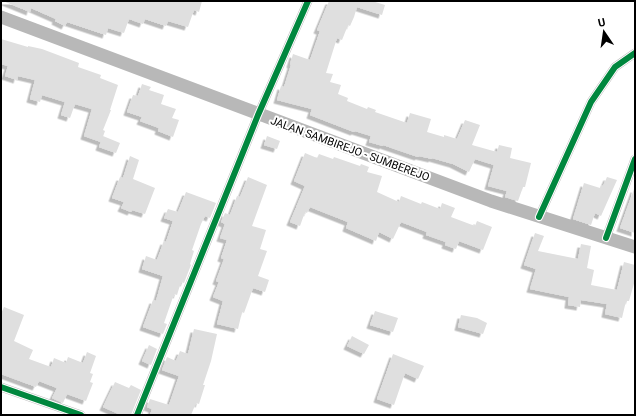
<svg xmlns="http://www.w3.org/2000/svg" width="636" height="416" font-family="Roboto,sans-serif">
	<defs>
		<filter id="shadow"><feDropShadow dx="-3.5" dy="3.5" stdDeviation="0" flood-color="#0004"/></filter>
	</defs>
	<rect width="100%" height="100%" fill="#fff"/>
	<path fill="#dfdfdf" filter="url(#shadow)" d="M3,1H202L199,12L194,10L188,27L168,21L166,26L145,19L143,24L129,19L124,33L108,28L106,35L67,22L65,26L55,21L56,19L31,8L30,12Z
		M329,1H372L385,5L382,15L357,7L354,17L350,26L348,25L342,40L337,38L326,73L333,74L330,82L341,85L338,94L348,98L347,101L367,109L368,107L376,110L375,112L407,123L410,113L431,119L427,132L444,137V135L457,139L465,120L480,125L472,145L497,152L499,145L512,148L510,158L531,163L525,187H523L518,201L505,197L507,191L488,186L494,165L475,159L469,172L453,164L432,158V159L419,156L418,157L383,145V146L369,142L371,136L355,131L354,132L310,115L312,109L277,100L281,86L284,87L291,65L290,64L293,54L310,60L320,31L317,30Z
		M1,39L28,47V46L42,49L79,63L78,67L101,75L100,78L118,85L110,110H111L103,130L105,131L101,142L84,136L92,109L75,104L70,118L61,115L65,102L42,95L40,102L30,99L35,80L18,76L17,80L5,76L8,66L1,64Z
		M142,84L151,87L149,90L164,95L161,104L176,109L172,118L179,120L173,137L158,131L159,128L140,121L142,117L127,112L133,95L138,96Z
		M103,136L120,143L116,153L99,147Z
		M267,136L280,141L277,149L264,145Z
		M305,153L317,158L319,154L333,159L334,157L360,166L361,164L369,167L367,172L382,176L377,192L399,202L401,196L421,204L422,202L440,209L442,203L455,208L451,217L475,226L477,221L492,227L483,250L459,241L456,249L445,245L446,242L426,235L427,232L401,222L393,239L379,232L376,241L346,228L348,222L310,207L307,213L305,212L300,226L290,222L305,186L294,181Z
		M130,156L139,160L133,179L155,188L145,214L132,210L131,212L121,208L124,202L112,198L120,177L123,178Z
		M248,177L267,185L252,226L266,230L260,249L267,251L258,276L269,280L265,292L253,288L244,313L242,312L238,329L217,324L223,301L213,297L219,282L216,281L224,259L221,258L227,240L220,238L225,224L221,222L225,213L230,215L237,196L240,197Z
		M607,177L617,180L601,216L595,213L591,225L573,219L584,183L600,188L601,185L603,186Z
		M634,189H635V233L620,228Z
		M186,192L216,203L210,218L205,216L201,224L192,250L194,251L190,264L191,265L184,283L181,282L177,295L174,294L164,323L167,324L163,334L143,327L153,300L156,301L163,276L142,269L146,256L157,260L164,241L166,242L173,221L164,218L168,209L178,212Z
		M535,233L544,236L538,251L578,259L581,244L591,246L587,268L594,270L591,285L617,290L624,262L635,265V280L629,301H626L622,318L605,314L607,304L581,300L580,307L568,305L569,297L530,289L536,269L524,265Z
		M4,307L24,315L14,341L33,350L29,359L51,367L54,358L66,363L68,357L83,363L87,352L96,356L90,373L93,374L90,382L93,383L86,401L67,394L63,403L52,398L57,388L39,381L36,387L1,374V314Z
		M375,311L398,318L393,332L370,325Z
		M461,315L477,318L487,323L483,334L458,327Z
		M194,329L217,334L211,361L203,385H205L199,404L196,403L191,415H150L152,409L147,407L150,399L169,405L179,376L162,370L167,357L176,361L180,351L188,354Z
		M352,336L369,345L364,354L347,346Z
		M149,345L157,349L151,365L142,361Z
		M393,354L424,366L418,379L405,373L394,405L377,399Z
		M115,382L129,388L131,385L141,390L131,415H121L103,407Z"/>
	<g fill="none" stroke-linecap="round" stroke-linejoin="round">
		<path stroke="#bebebe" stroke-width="9" d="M539,217L591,102L615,67L635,53
			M606,238L635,159
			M1,387L81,415
			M137,415L258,115L308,1"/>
		<path stroke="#b8b8b8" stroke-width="13" d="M1,17L491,201L635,247"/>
		<defs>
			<path id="cycleway" d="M539,217L591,102L615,67L635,53
				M606,238L635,159
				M1,387L81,415
				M137,415L258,115L308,1"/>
		</defs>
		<use href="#cycleway" stroke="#fff" stroke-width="8"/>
		<use href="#cycleway" stroke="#00873e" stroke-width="6"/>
	</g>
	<g text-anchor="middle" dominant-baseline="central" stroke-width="4" stroke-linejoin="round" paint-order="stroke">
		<g font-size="11" fill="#000" stroke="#fff">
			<text transform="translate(350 149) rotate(20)">JALAN SAMBIREJO - SUMBEREJO</text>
		</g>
	</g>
	<rect width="636" height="416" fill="none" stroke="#000000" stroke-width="4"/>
	<g transform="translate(604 32) rotate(347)" stroke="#ffffff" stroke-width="3" paint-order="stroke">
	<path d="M0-3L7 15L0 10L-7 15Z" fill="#000000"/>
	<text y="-6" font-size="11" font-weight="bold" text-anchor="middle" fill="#000000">U</text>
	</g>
</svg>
